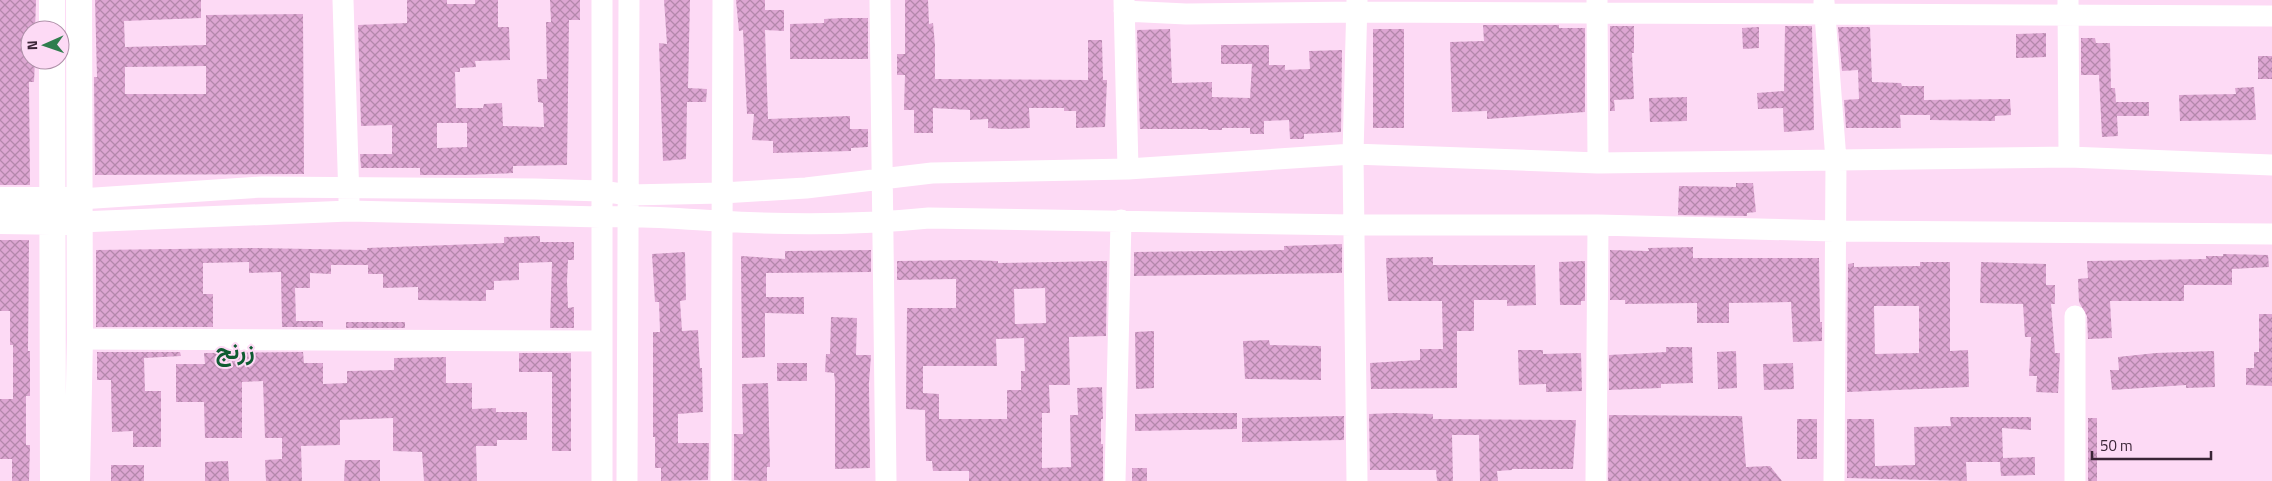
<svg xmlns="http://www.w3.org/2000/svg" width="2272" height="481" font-family="'Titillium Web',Vazirmatn,sans-serif">
	<defs>
		<pattern id="building-cross-hatch" width="8" height="8" patternUnits="userSpaceOnUse" patternTransform="scale(1.25)"><rect width="8" height="8" fill="#dda6d2"/><path d="M0 0l8 8M0 8l8-8" fill="none" stroke="#b487ab"/></pattern>
	</defs>
	<rect width="100%" height="100%" fill="#fddaf5"/>
	<path fill="url(#building-cross-hatch)" fill-rule="evenodd" d="M0,0H36L35,30H30V60H35L34,82H29L30,185H0Z
		M95,0H201V18L124,21L125,47L206,45V15L303,14L304,174L95,175L94,77H97ZM206,66V94H125V67Z
		M407,0H447V4H475V0H498V27H509L510,60L475,61L476,67L460,68V72H455L456,108H483L484,104L502,103L503,126L544,127L543,103L538,102L537,79H547L546,22H551L550,0H580V20H569L567,165L513,166V173L466,175H420V168H361L360,154H392V125L361,126L358,25L407,23ZM437,123H467V147L437,148Z
		M664,0H690L688,88L707,89L706,102H687L686,159L663,161L659,43L667,44Z
		M736,0H765V10H784V31L765,30L768,119L850,116V129H868V147L851,148V151L773,153V141L752,140L754,114H747L743,30L739,31Z
		M905,0H928L929,24L933,23L935,45V79L1088,80V40H1102L1103,80H1107L1105,127L1076,128V111H1064V108H1029L1030,128L1004,129L988,128V119L970,120V110L933,108V133H914V110H904L905,75H897V54H905Z
		M843,18H868V59H790V24L824,23V19Z
		M1483,25H1559V28H1585V112L1487,119V111L1452,112L1450,42L1484,41Z
		M1610,26H1634V53H1632L1634,99L1614,100L1615,111H1610Z
		M1785,26H1812L1814,130L1784,132L1783,108L1758,109L1757,93L1784,91Z
		M1759,27V48L1743,49L1742,28Z
		M1838,27H1870L1872,82L1901,83L1902,86H1924V100L2010,99L2011,115L1995,116V121L1930,120V115H1900L1901,128H1846L1844,100L1859,99L1858,70L1842,71Z
		M1170,29L1172,83L1212,82V97L1250,98L1252,64H1221V45H1269V65H1285V70L1310,69L1309,51L1342,50L1341,132L1304,134V139H1290L1289,120L1264,121V134H1250V128H1222V130H1208V129H1140L1137,30Z
		M1373,29H1404V128H1373Z
		M2046,33V57L2016,58V34Z
		M2081,38H2095L2096,43H2110L2111,88H2115L2116,102H2149V116H2117L2118,136L2102,137L2099,75H2081Z
		M2258,56H2272V79H2258Z
		M2254,87L2256,120L2180,121L2179,95L2236,94L2235,88Z
		M1687,97V121L1650,122L1649,98Z
		M1736,183H1753L1756,212L1747,213V216L1678,215L1679,186L1736,187Z
		M540,236V242H574V260H568L567,281L568,308L574,307V328H550L552,262L519,263V280L494,281V290H486V301L418,300V287L383,288V274H368V265H331V274L310,273V288H295L296,321H323V327H282L281,272L249,273V262L203,263V294H213V327H96V250L253,248L367,250V248L504,243V237Z
		M0,240H29L28,351H30V396H26V445H30L29,481H12V459H0V399H13V345H10V311H0Z
		M1342,244V273L1134,276V252L1284,250V246Z
		M1693,247V258H1819L1820,322H1822V341L1793,342L1791,302L1729,303V323H1697V303L1625,304V300H1610V250L1649,251L1648,248Z
		M871,250V272L766,273V297H804V314L765,313V357L742,358L741,256L785,259V251Z
		M685,252L686,300L680,301L682,331L698,330L700,368H702L703,412L678,414V443H709L708,480L661,481V468H655V437H653V332H660L659,302H655L652,254Z
		M2223,254L2268,255L2269,267L2232,269V285H2184V301H2110L2112,338L2088,339L2087,316L2079,302L2078,279L2088,278L2087,261L2206,259V256H2223Z
		M1433,257V265H1535L1536,305L1507,306V300H1474V331H1457V388L1371,389L1370,363L1420,360V349H1443L1442,301H1388L1386,258Z
		M969,260L998,261V263L1107,261L1106,336L1069,337L1070,385H1049L1050,413H1042V468L1071,467L1070,415H1078L1077,388L1102,387L1103,419H1101V444H1103V481H969V471H933L932,461H926L925,410L906,409L907,308H956V279L897,280V261ZM1045,288L1046,323L1015,324L1014,289ZM1024,338L1025,371H1021V390H1007V419H939V394L923,393V366H997L996,339Z
		M1585,261V301H1581V305H1560L1559,262Z
		M1920,262H1950V351L1968,350L1969,387L1847,392L1848,264L1854,263V267L1920,266ZM1874,306H1919V353L1875,354Z
		M1981,262L2046,264V285H2055V304H2051L2055,353H2060L2058,393L2036,392L2037,376H2029L2031,337H2025L2023,304L1980,303Z
		M2259,314H2272V386L2246,385V368H2254V352H2259Z
		M831,317L857,318L856,355H871L869,383L870,468L835,469V382L834,373L825,372L826,354H830Z
		M346,322H405V328H346Z
		M1154,331V388L1136,389L1135,332Z
		M1269,340L1270,345L1321,346V380L1245,379L1243,341Z
		M1666,347H1692L1693,383L1661,384V388L1609,390V355L1666,352Z
		M1518,350H1543V354L1581,353L1582,391L1546,392V384L1519,385Z
		M1736,351L1737,388L1718,389L1717,352Z
		M2214,351L2215,387L2186,388V385L2112,390L2110,370H2119L2118,357L2156,353Z
		M97,352H180L181,356L144,358L145,391H161V447H133V431L112,432L111,380H97Z
		M303,352L304,363H323V384L347,383V371L394,370V358L446,357V383H472V409L496,408V412H527V440H497V446H476L477,481H424L422,452L393,451V418L340,420V445L301,446L302,481H266L265,460L282,459V438H265L263,381L242,382V438H205L204,402H176V364H205L204,353Z
		M519,353H571V451H552V372H519Z
		M777,363H807V381H777Z
		M1793,363L1794,389L1764,390L1763,364Z
		M768,383L770,467H767V481L734,480V434H743L742,384Z
		M1182,413H1237V429L1135,431V414Z
		M1395,413L1433,414V419L1576,420L1573,469H1512V470L1497,471L1498,481H1480L1479,435H1452L1453,481H1437L1436,470H1370L1369,414Z
		M1609,415L1742,416L1746,467L1770,466L1782,481H1608Z
		M1344,416V440L1242,442V418Z
		M1950,417H2031V430L2002,428L2003,458L2035,457V475L2001,476L2000,462H1966L1967,481L1847,478V419H1874L1875,466L1915,465L1914,427L1951,426Z
		M2088,418H2097V481H2088Z
		M1797,419H1817V459H1797Z
		M345,460H380V481H344Z
		M228,461L229,481H205V462Z
		M111,465H144V481H111Z
		M1132,468H1147V481H1132Z"/>
	<g fill="none" stroke-linecap="round" stroke-linejoin="round">
		<path stroke="#fff" stroke-width="21" d="M343,0L349,201
			M602,0V481
			M880,0L886,481
			M1124,0L1128,169
			M1357,0L1353,154L1357,481
			M1597,0L1598,163
			M2068,0L2069,157
			M1824,2L1836,160L1834,481
			M1124,11L1186,14L1357,12L2272,16
			M80,199L262,187L535,189L601,191L629,195L722,193L806,188L932,173L1128,169L1353,154L1598,163L2069,157L2272,165
			M80,222L349,211L601,217C640,215 679,219 719,221C789,225 860,225 929,218L1353,225H1598L1834,231L2272,234
			M80,339L601,341
			M627,481L629,0
			M721,481L723,0
			M1115,481L1121,220
			M1596,481L1598,225
			M2075,481V316"/>
		<path stroke="#fff" stroke-width="26" d="M52,0V30
			M52,60L53,481
			M0,200H69
			M0,221L69,222
			M77,481L80,339L79,0"/>
	</g>
	<g text-anchor="middle" dominant-baseline="central" stroke-width="4" stroke-linejoin="round" paint-order="stroke">
		<g font-size="24" font-weight="bold" fill="#0e5b31" stroke="#fddaf5">
			<text x="235" y="350">زرنج</text>
		</g>
	</g>
	<g transform="translate(45 45) rotate(268)"><circle r="24" fill="#fddaf5" stroke="#af91a9"/>
	<path d="M0-4L9 19L0 12L-9 19Z" fill="#2f7d4d"/>
	<text y="-8" font-size="14" font-weight="bold" text-anchor="middle" fill="#3a2436">N</text>
	</g>
	<path d="M2092 451v8h119v-8" fill="none" stroke="#3a2436" stroke-width="2.5"/>
	<text x="2100" y="451" font-size="15" fill="#3a2436" stroke="#fddaf5" stroke-width="4" paint-order="stroke">50 m</text>
</svg>
